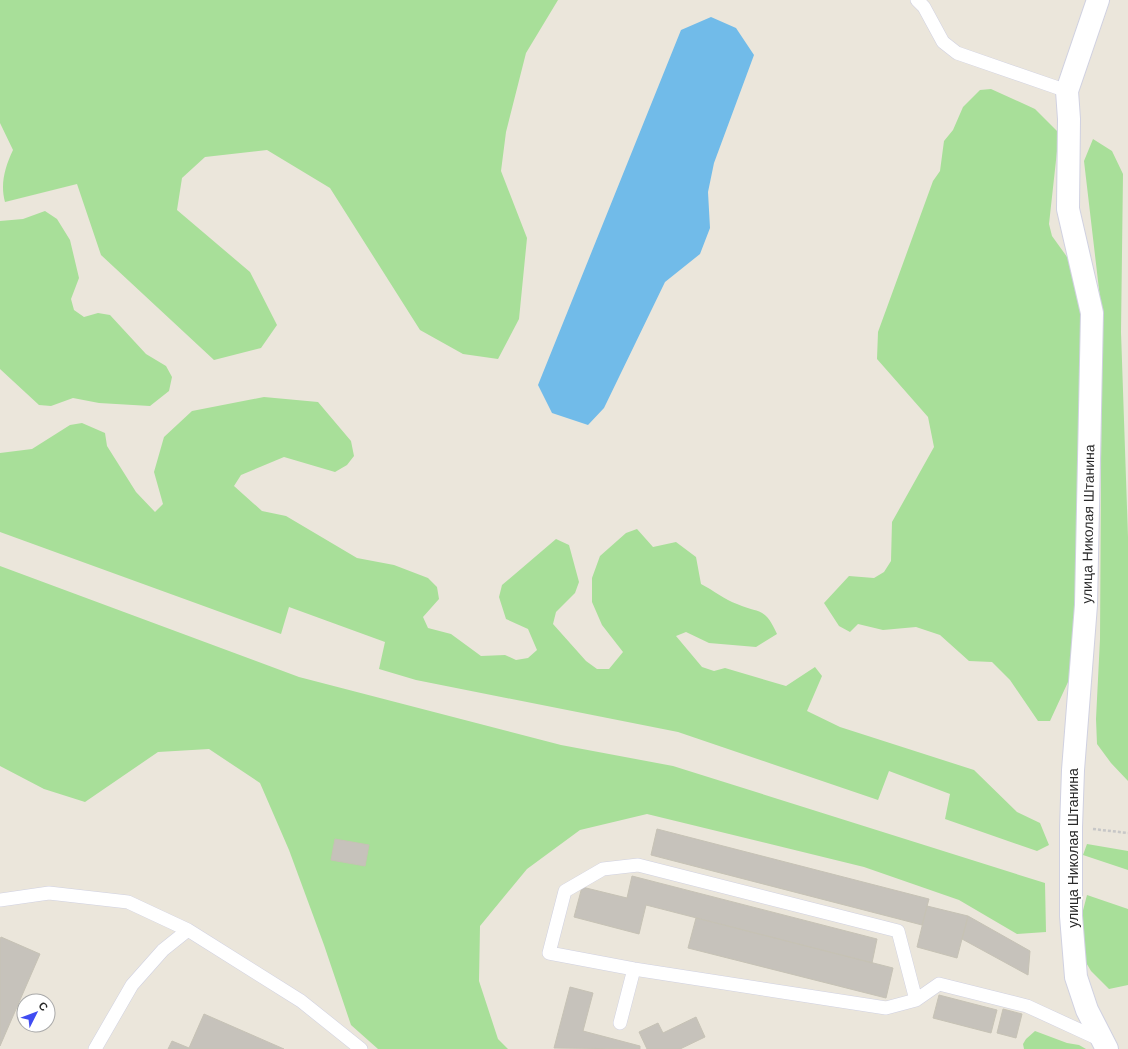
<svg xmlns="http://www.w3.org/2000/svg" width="1128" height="1049" font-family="Arial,sans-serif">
	<rect width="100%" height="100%" fill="#ebe6db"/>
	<path fill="#a8df99" d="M0,0H558L526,53L506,132L501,171L527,238L519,319L498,359L463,354L420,330L330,188L267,150L205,157L182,178L177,210L250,272L277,325L261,348L214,360L101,255L77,184L5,202C0,184 5,167 13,150L0,123Z
		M991,89L1035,109L1059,133L1049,224L1052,236L1075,268L1083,315L1074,669L1050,721H1038L1010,680L992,662L969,661L940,635L916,627L883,630L858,624L850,632L839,626L824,603L849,576L874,578L884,572L891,561L892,522L934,447L928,417L877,359L878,332L933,181L940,171L944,141L953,130L963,107L980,90Z
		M1093,139L1112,151L1123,174L1121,332L1128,537V781L1111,763L1097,744L1096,719L1100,639L1102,315L1084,161Z
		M45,211L57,219L70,240L79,278L71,299L74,310L84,317L98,313L110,315L146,354L166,366L172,377L169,391L150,406L99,403L73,398L51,406L39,405L0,369V221L23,219Z
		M264,397L318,402L351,441L354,456L347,465L335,472L284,457L241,475L234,486L262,511L286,516L357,558L394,565L428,578L437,587L439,599L423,617L428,628L451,634L481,656L505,655L516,660L528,658L537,650L528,629L506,619L499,597L502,585L556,539L569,545L579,582L575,593L556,612L553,624L586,661L597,669H609L623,652L602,625L592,602V578L600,556L626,533L637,529L653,547L676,542L696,557L701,584C713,590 725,600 737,604C761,614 765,607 777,634L756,647L709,643L686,632L676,636L702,667L714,671L725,668L786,686L815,667L822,676L807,711L840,727L974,770L1017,812L1040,823L1049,845L1037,851L945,819L950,794L889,771L878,800L678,732L416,680L379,669L385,642L289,607L281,634L0,532V453L32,449L70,425L82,423L105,433L107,446L136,492L155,512L163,504L154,472L164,437L192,411Z
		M0,566L299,677L561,745L673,766L1045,883L1046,932L1017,934L959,900L864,867L647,814L580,830L527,869L480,926L479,981L498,1039L508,1049H378L351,1025L324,945L289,850L260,783L209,749L158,752L85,802L44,789L0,766Z
		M1087,844L1128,851V870L1083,855Z
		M1087,895L1128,909V985L1109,989L1091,971L1084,959L1080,922Z
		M1035,1031L1067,1043L1079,1045L1086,1049H1024L1023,1044L1026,1039Z"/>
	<path fill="#71bbe9" d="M711,17L736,28L754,55L714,163L708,192L710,228L700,254L665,282L604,408L588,425L552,413L538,385L681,30Z"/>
	<path fill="#c6c2bb" stroke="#c6c2b5" d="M657,829L929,899L922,925L651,855Z
		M335,839L369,845L365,866L331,860Z
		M632,876L877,939L872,963L646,905L639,934L574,917L582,887L627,898Z
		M927,906L968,916L957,958L917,947Z
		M968,916L1030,951L1028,975L962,939Z
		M696,918L893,968L886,998L688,948Z
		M1,937L40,954L0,1046V939Z
		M570,987L593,993L583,1031L640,1046V1049L554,1048Z
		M939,995L997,1010L991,1033L933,1018Z
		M1003,1009L1022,1014L1016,1038L997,1033Z
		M204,1014L284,1049H168L172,1041L189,1048Z
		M696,1017L705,1037L680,1049H647L639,1032L658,1023L663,1033Z"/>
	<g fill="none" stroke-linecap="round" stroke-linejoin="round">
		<defs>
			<path id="lane" d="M917,0L924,7L943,42L957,53L1067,91
				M0,900L49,893L128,902L188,930L301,1001L361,1049
				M916,1000L898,931L638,865L603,869L565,891L549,953L634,969L886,1008L916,1000L939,984L1027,1006L1101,1040
				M620,1023L634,969
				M95,1049L132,985L163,950L188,930"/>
			<path id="street" d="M1098,0L1067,91L1069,119L1068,209L1092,313L1086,605L1073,770L1071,827V916L1076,977L1087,1010L1107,1049"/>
		</defs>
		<use href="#lane" stroke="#d0d1e1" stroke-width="14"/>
		<use href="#street" stroke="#d0d1e1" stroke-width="24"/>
		<path stroke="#c7c7c7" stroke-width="2.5" stroke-dasharray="3 2" stroke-linecap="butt" d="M1093,829L1128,833"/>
		<use href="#lane" stroke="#fff" stroke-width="13"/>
		<use href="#street" stroke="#fff" stroke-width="22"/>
	</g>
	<g text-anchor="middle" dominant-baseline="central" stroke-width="3.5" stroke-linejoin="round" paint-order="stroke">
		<g font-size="14" fill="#292929" stroke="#fff">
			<text transform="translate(1088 524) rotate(-89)">улица Николая Штанина</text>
			<text transform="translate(1073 848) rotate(-90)">улица Николая Штанина</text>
		</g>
	</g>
	<g transform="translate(36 1013) rotate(48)"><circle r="19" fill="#ffffff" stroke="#a9a9a9"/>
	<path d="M0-3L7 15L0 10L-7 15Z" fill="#404cf2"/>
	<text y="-6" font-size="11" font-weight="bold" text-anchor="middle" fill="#292929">С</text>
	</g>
</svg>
